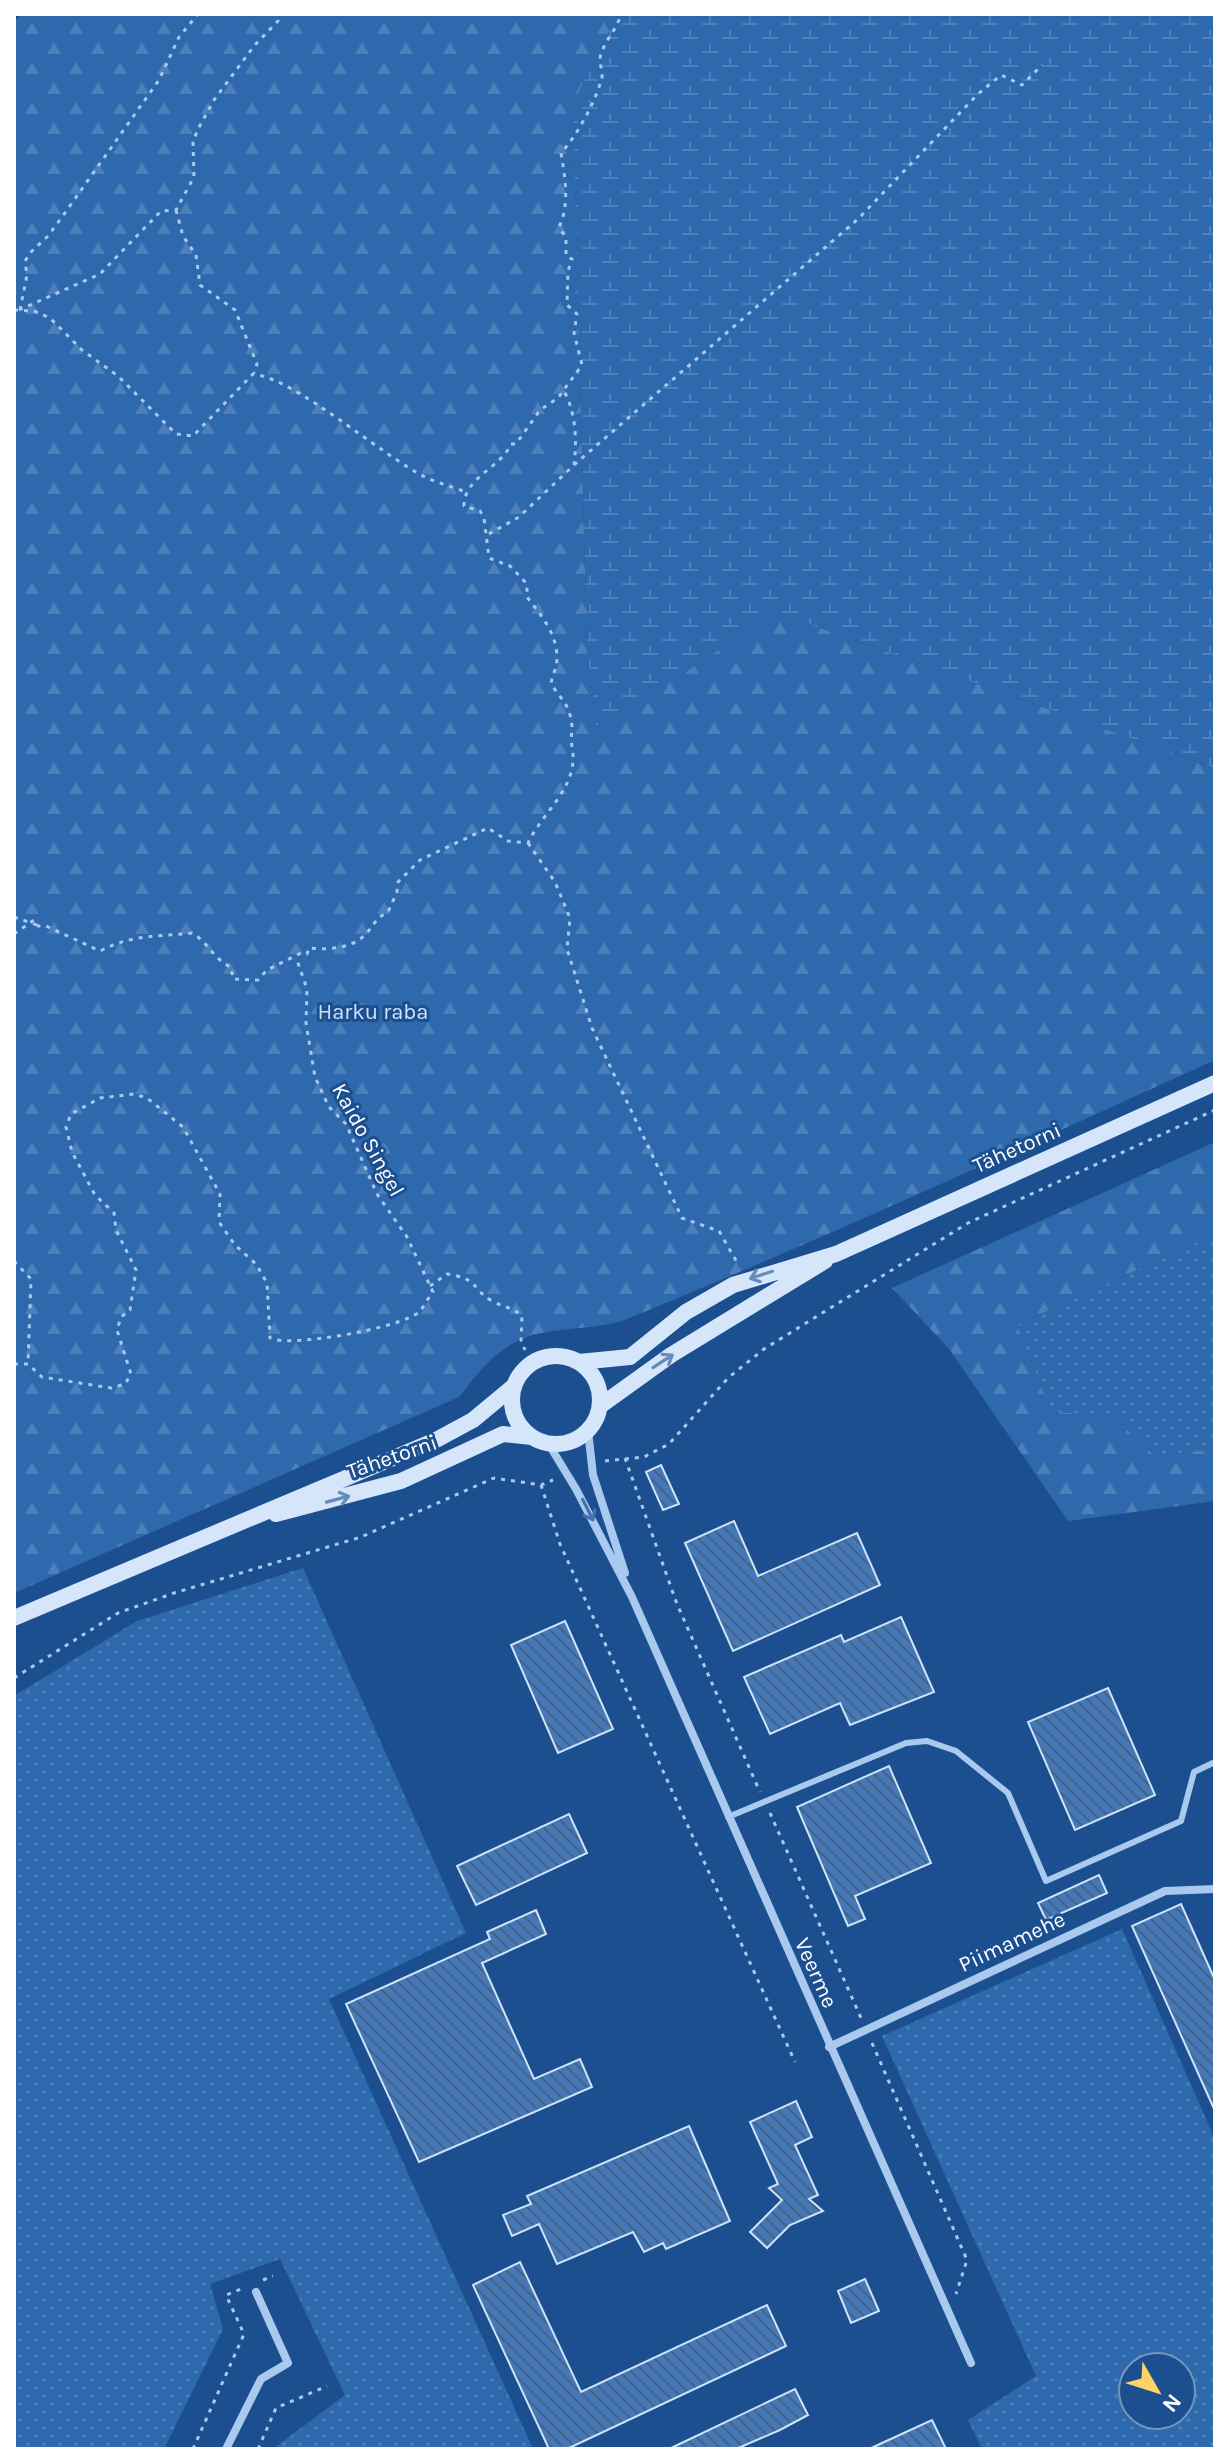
<svg xmlns="http://www.w3.org/2000/svg" width="1229" height="2463" font-family="Karla,sans-serif">
	<defs>
		<pattern id="green-dots" width="8" height="8" patternUnits="userSpaceOnUse" patternTransform="scale(2)"><rect width="8" height="8" fill="#2e69ad"/><path d="M2 2h.1M6 6h.1" fill="none" stroke="#4d80b9" stroke-width="1.8" stroke-linecap="round"/></pattern>
		<pattern id="forest-firs" width="22" height="20" patternUnits="userSpaceOnUse" patternTransform="scale(2)"><rect width="22" height="20" fill="#2e69ad"/><path d="M5 1l3.5 6h-7zM16 11l3.5 6h-7z" fill="#4d80b9"/></pattern>
		<pattern id="wetland-marsh" width="20" height="14" patternUnits="userSpaceOnUse" patternTransform="scale(2)"><rect width="20" height="14" fill="#2e69ad"/><path d="M1 5h8M5 5V1M11 12h8M15 12V8" fill="none" stroke="#4d80b9"/></pattern>
		<pattern id="building-back-hatch" width="6" height="6" patternUnits="userSpaceOnUse" patternTransform="scale(2)"><rect width="6" height="6" fill="#4478b7"/><path d="M-1 5l2 2M0 0l6 6M5-1l2 2" fill="none" stroke="#486282"/></pattern>
	</defs>
	<rect width="100%" height="100%" fill="#1b4f8f"/>
	<path fill="url(#green-dots)" fill-rule="evenodd" d="M1215,1234V1449L1155,1456L1112,1415L1051,1412L1017,1325Z
		M303,1568L466,1933L329,1999L533,2449H273L345,2395L280,2259L210,2284L223,2329L164,2449H14V1696L137,1621Z
		M1122,1929L1215,2139V2449H982L968,2420L1036,2376L882,2036ZM1133,2367H1181V2415H1133Z"/>
	<path fill="url(#forest-firs)" d="M22,14H618L573,103L587,650L597,731L775,612L1215,768V1060C1022,1148 829,1236 632,1317C595,1333 555,1324 520,1340C493,1352 477,1374 459,1397L14,1593V21Z
		M1215,1142V1234L1017,1325L1051,1412L1112,1415L1155,1456L1215,1449V1501L1068,1521L949,1349L892,1288Z"/>
	<path fill="url(#wetland-marsh)" d="M618,14H1215V768L775,612L597,732L587,650L573,103Z"/>
	<path fill="url(#building-back-hatch)" stroke="#cfe3fa" stroke-width="2" d="M661,1465L679,1504L663,1510L646,1472Z
		M734,1521L758,1576L857,1533L880,1585L733,1651L685,1543Z
		M901,1617L934,1692L850,1725L840,1703L770,1734L744,1677L841,1635L844,1642Z
		M565,1621L613,1729L558,1753L511,1645Z
		M1108,1688L1155,1795L1075,1830L1028,1722Z
		M889,1766L931,1863L855,1896L865,1919L848,1926L797,1807Z
		M569,1814L587,1853L476,1905L457,1866Z
		M1099,1875L1107,1893L1046,1920L1038,1903Z
		M1181,1904L1215,1980V2111L1132,1926Z
		M536,1910L546,1934L482,1963L534,2079L580,2059L592,2087L419,2162L346,2004L490,1939L487,1932Z
		M796,2101L812,2137L795,2145L818,2195L809,2199L823,2211L790,2225L767,2248L750,2232L782,2200L769,2188L778,2184L750,2122Z
		M689,2126L730,2221L666,2249L663,2243L644,2252L633,2232L557,2264L539,2224L512,2236L503,2215L531,2204L527,2196Z
		M520,2262L581,2392L767,2305L786,2346L567,2449H549L473,2285Z
		M865,2279L879,2311L851,2323L838,2291Z
		M795,2389L808,2415L780,2430L736,2449H669Z
		M932,2420L946,2449H869L906,2432Z"/>
	<g fill="none" stroke-linecap="round" stroke-linejoin="round">
		<path stroke="#a9c9ee" stroke-width="3" stroke-dasharray="4 6" stroke-linecap="butt" d="M176,210L183,236L196,255L200,285L235,310L257,364L254,373
			M14,310L34,311L50,318L82,350L118,376L176,434L193,436L253,374C296,379 381,455 425,477C438,483 453,487 466,492
			M19,310L100,274L161,211L176,210L194,177L193,142L198,129L214,100L254,46L278,21L280,14
			M20,310L27,275L25,261L31,252L48,236L67,210L159,80L179,37L198,14
			M574,465L858,219L978,94L1001,75L1022,85L1042,65
			M489,534L519,517L574,465C577,440 576,413 564,391
			M528,843L555,882L570,918L567,949L592,1028L682,1218L719,1231L738,1264
			M14,917L37,925
			M14,934L34,920L38,926H46L100,951C133,934 156,937 192,933C208,942 214,960 231,967L233,979L258,980L267,970L301,953L307,954L309,948C326,950 351,949 365,935C373,927 375,918 388,912L397,892L398,882L420,860L488,828L508,841L528,843C543,811 580,786 572,747C570,736 574,726 570,715C567,702 557,695 551,683C553,674 557,666 557,658C557,633 540,614 527,597V584L510,566L489,558L484,518L480,511L464,506C464,477 501,468 511,444H516L540,410L558,398L582,365L574,333L577,314L567,305L568,271L572,259L566,256V238L559,227C570,205 565,177 561,153C578,134 596,101 602,77C603,70 599,64 600,58C603,42 617,30 621,14
			M14,1261L31,1279L28,1364
			M430,1286L447,1274C480,1279 470,1288 492,1301C503,1307 512,1307 522,1316L521,1340L525,1350
			M14,1364H28L42,1377L111,1388L125,1384L131,1374L117,1330L121,1317L130,1310L136,1270L116,1230L114,1213L95,1195L72,1152L66,1127L71,1114L100,1098L134,1094L147,1098L183,1127L220,1194L219,1222L235,1245L256,1264L267,1283L270,1338C289,1348 401,1328 419,1312C424,1307 428,1298 433,1292L407,1237L377,1194L346,1124L329,1107L315,1077L306,1023L307,989L296,957
			M625,1458L677,1604L760,1792
			M605,1461L644,1457L669,1444L728,1378L764,1349L968,1223L1215,1110
			M541,1485L560,1544L795,2062
			M14,1678L118,1613L174,1593L361,1537L494,1478L541,1485L553,1480
			M770,1813L861,2018
			M872,2043L967,2260L956,2294
			M263,2280L273,2276
			M193,2449L244,2334L226,2295L241,2289
			M258,2449L276,2408L327,2386"/>
		<path stroke="#a9c9ee" stroke-width="6" d="M728,1817L906,1743L927,1741L956,1751L1008,1793L1046,1881L1181,1821L1194,1772L1215,1762"/>
		<path stroke="#a9c9ee" stroke-width="8" d="M588,1431L593,1475L625,1573
			M548,1443L576,1489L632,1597L971,2363
			M829,2047L1165,1891L1215,1889
			M226,2449L261,2379L288,2363L256,2292"/>
		<path stroke="#d6e6fa" stroke-width="16" d="M512 1400a44 44 0 1 1 88 0a44 44 0 1 1-88 0Z
			M579,1362L630,1357L686,1312L733,1285L836,1254L1215,1083
			M600,1406L671,1355L825,1261
			M276,1514L401,1481L503,1434L532,1437
			M14,1618L436,1440L473,1420L514,1386"/>
	</g>
	<defs><path id="oneway-shaft" d="M-6 0H5M1.5-3L5.5 0L1.5 3" fill="none" stroke-width="1.6" stroke-linecap="round" stroke-linejoin="round" transform="scale(2)"/></defs>
	<g stroke="#668bba">
		<use href="#oneway-shaft" transform="translate(761 1275) rotate(162)"/>
		<use href="#oneway-shaft" transform="translate(663 1361) rotate(-33)"/>
		<use href="#oneway-shaft" transform="translate(338 1499) rotate(-15)"/>
	</g>
	<use stroke="#4674ac" href="#oneway-shaft" transform="translate(588 1510) rotate(63)"/>
	<g text-anchor="middle" dominant-baseline="central" stroke-width="6" stroke-linejoin="round" paint-order="stroke">
		<g font-size="22" fill="#cfe3fa" stroke="#1b4f8f">
			<text x="373" y="1012">Harku raba</text>
		</g>
		<g font-size="22" fill="#fff" stroke="#1b4f8f">
			<text transform="translate(368 1140) rotate(61)">Kaido Singel</text>
			<text transform="translate(1017 1148) rotate(-24)">Tähetorni</text>
			<text transform="translate(392 1457) rotate(-19)">Tähetorni</text>
			<text transform="translate(1012 1942) rotate(-25)">Piimamehe</text>
			<text transform="translate(816 1973) rotate(66)">Veerme</text>
		</g>
	</g>
	<rect width="1229" height="2463" fill="none" stroke="#ffffff" stroke-width="32"/>
	<g transform="translate(1157 2391) rotate(129)"><circle r="38" fill="#1b4f8f" stroke="#7695bc" stroke-width="2"/>
	<path d="M0-6L14 30L0 20L-14 30Z" fill="#ffd166"/>
	<text y="-12" font-size="22" font-weight="bold" text-anchor="middle" fill="#ffffff">N</text>
	</g>
</svg>
